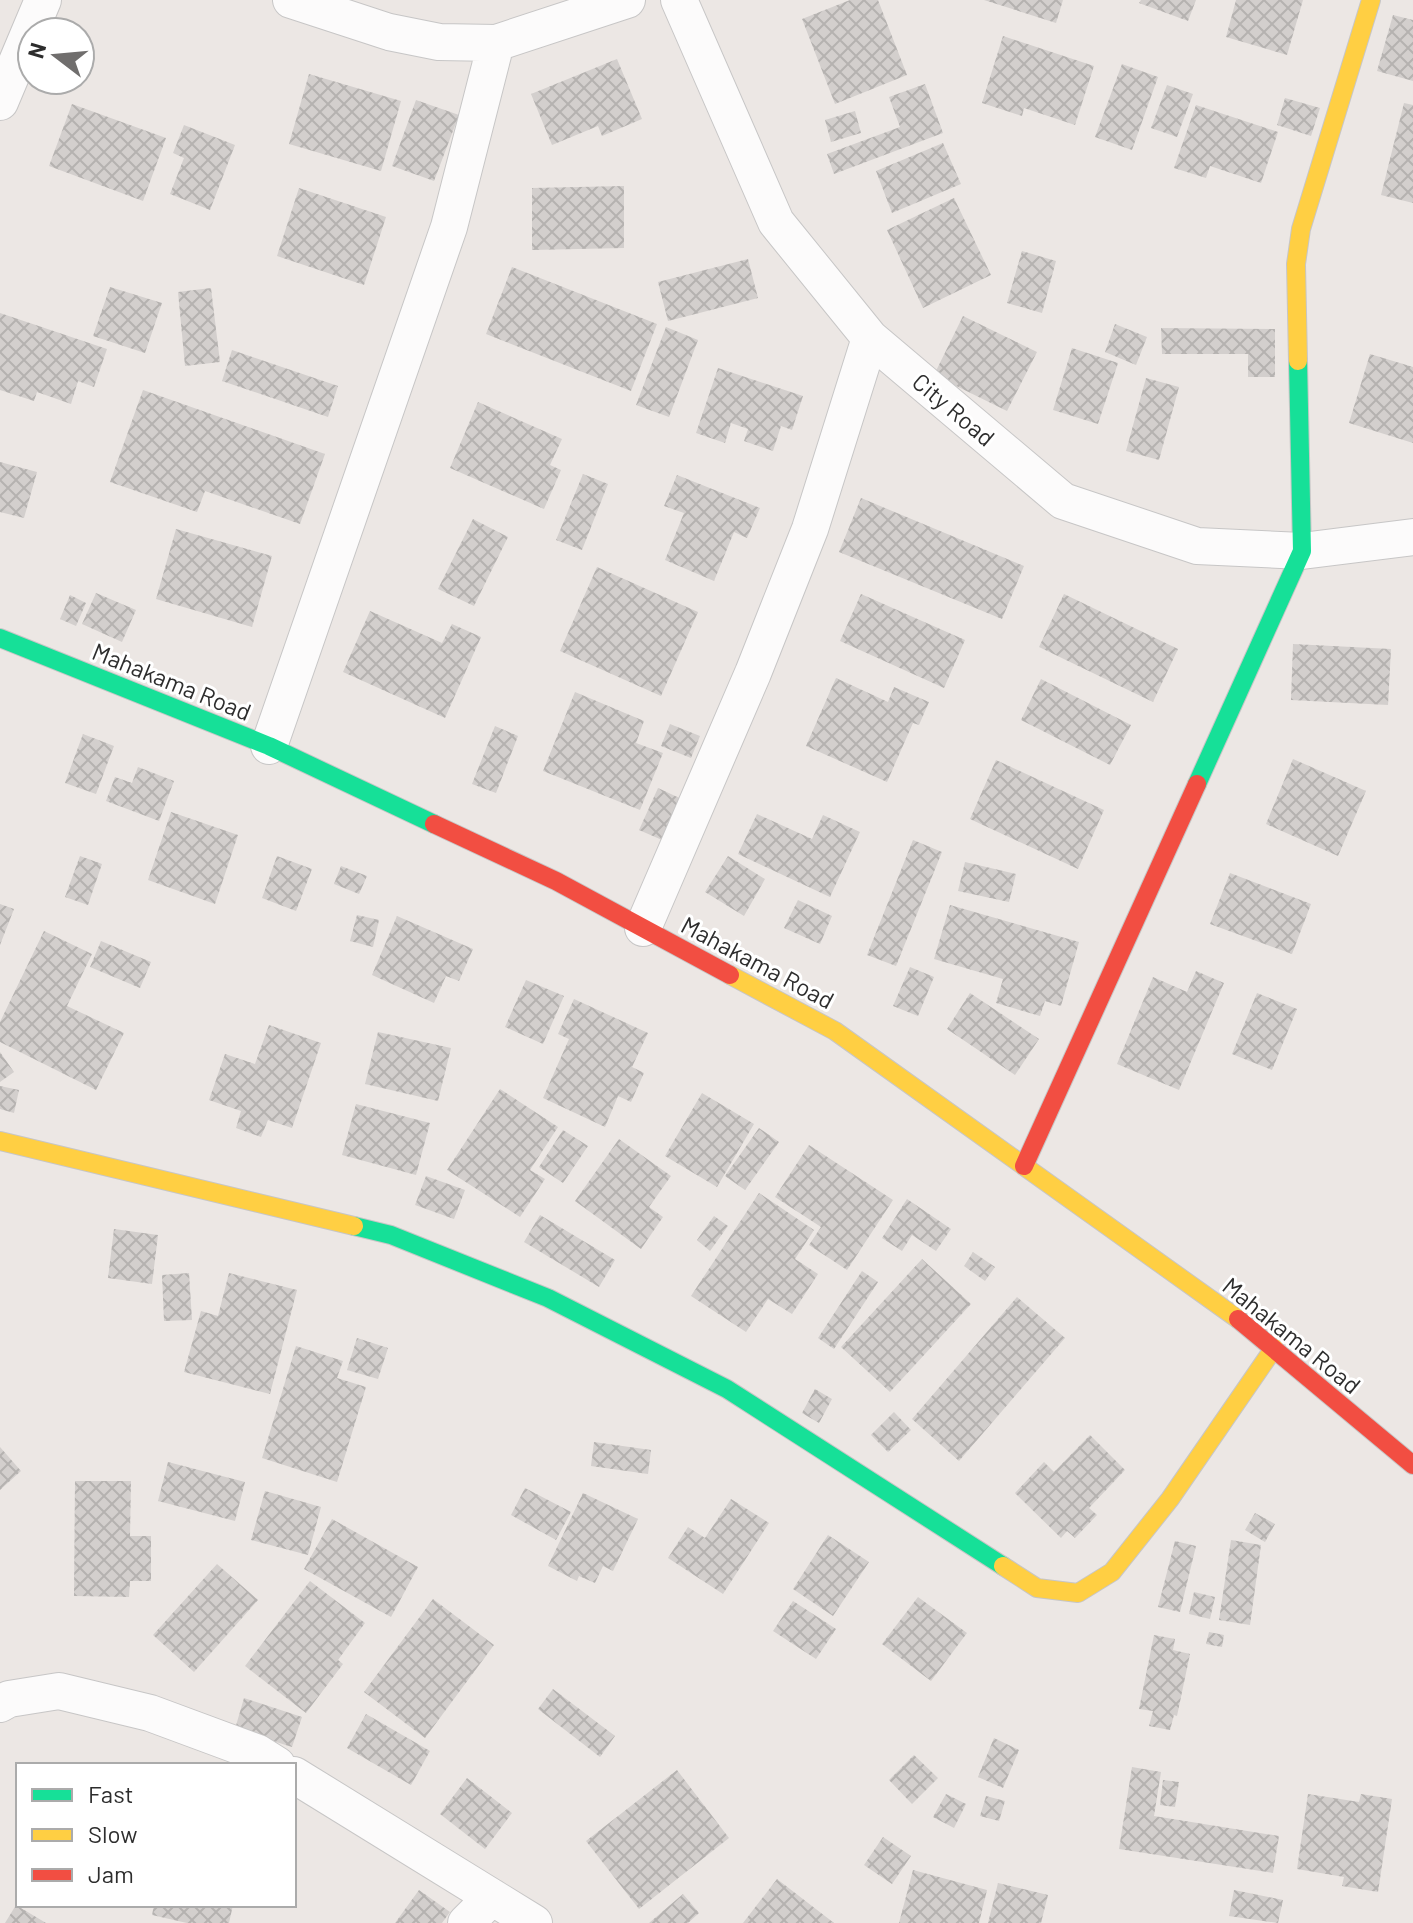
<svg xmlns="http://www.w3.org/2000/svg" width="1413" height="1923" font-family="Barlow,sans-serif">
	<defs>
		<pattern id="building-cross-hatch" width="8" height="8" patternUnits="userSpaceOnUse" patternTransform="scale(2)"><rect width="8" height="8" fill="#d3cfcd"/><path d="M0 0l8 8M0 8l8-8" fill="none" stroke="#b5b2b0"/></pattern>
	</defs>
	<rect width="100%" height="100%" fill="#ece7e4"/>
	<path fill="url(#building-cross-hatch)" d="M850,0H878L907,75L835,104L802,19Z
		M984,0H1063L1056,23Z
		M1141,0H1196L1188,21L1139,3Z
		M1236,0H1303L1287,55L1226,37Z
		M1393,15L1413,20V81L1377,71Z
		M1003,36L1094,66L1075,125L1024,108L1022,116L982,103Z
		M617,59L642,119L602,136L598,126L552,145L531,94Z
		M1122,64L1158,77L1132,150L1095,137Z
		M309,74L401,101L381,171L289,144Z
		M925,84L943,133L834,174L827,154L900,127L889,97Z
		M1167,85L1193,94L1177,137L1151,128Z
		M1285,98L1320,108L1311,136L1277,125Z
		M416,100L459,115L434,181L392,166Z
		M1404,103L1413,105V203L1381,195Z
		M72,104L166,138L143,201L49,166Z
		M1196,105L1278,132L1261,183L1210,166L1206,178L1174,168Z
		M855,111L861,133L831,142L825,120Z
		M184,125L235,145L210,210L170,194L184,158L173,153Z
		M943,143L961,184L892,213L876,171Z
		M624,186V248L532,250V188Z
		M299,188L386,217L364,285L277,256Z
		M954,198L991,275L923,308L887,230Z
		M1022,251L1056,261L1042,313L1007,303Z
		M748,259L758,298L668,321L658,282Z
		M512,267L657,324L631,391L486,334Z
		M110,287L162,303L145,353L93,336Z
		M211,288L220,362L185,366L178,292Z
		M0,313L107,349L94,387L78,381L71,404L37,392L34,401L0,390Z
		M963,316L1037,352L1007,411L934,375Z
		M1115,324L1147,337L1136,365L1105,352Z
		M666,327L698,340L669,417L636,405Z
		M1161,328L1275,329V377H1248V354H1162Z
		M1072,348L1118,363L1098,424L1053,410Z
		M232,350L338,386L328,417L222,381Z
		M1370,354L1413,367V443L1349,423Z
		M718,368L803,396L792,430L781,426L773,451L744,441L748,429L731,423L725,443L696,433Z
		M1146,378L1179,387L1159,460L1126,451Z
		M143,390L325,454L300,524L205,491L197,512L110,482Z
		M478,402L562,439L550,465L561,470L544,509L450,468Z
		M0,462L37,472L24,518L0,512Z
		M583,474L608,484L582,550L556,540Z
		M677,475L760,508L747,538L734,532L714,581L665,560L684,513L664,506Z
		M861,498L1024,566L1002,619L839,552Z
		M473,519L508,537L474,606L438,589Z
		M176,529L272,556L252,627L156,599Z
		M597,567L698,612L661,696L560,651Z
		M96,593L136,610L122,642L82,624Z
		M861,594L965,640L944,688L840,641Z
		M1064,594L1178,649L1153,702L1039,647Z
		M70,595L86,603L76,626L60,619Z
		M370,611L442,643L452,624L481,637L445,718L343,672Z
		M1293,644L1391,649L1388,705L1291,700Z
		M836,678L888,702L894,687L929,702L919,725L913,723L887,782L806,746Z
		M1041,679L1131,725L1110,765L1021,720Z
		M575,692L644,721L636,743L663,753L640,810L543,771Z
		M670,724L700,736L691,758L661,746Z
		M495,726L518,736L496,793L472,784Z
		M83,734L114,746L96,794L65,783Z
		M1293,759L1366,791L1338,856L1266,824Z
		M996,760L1104,810L1078,869L970,819Z
		M138,767L174,781L159,821L106,801L115,777L132,783Z
		M658,788L686,801L669,843L639,830Z
		M171,812L238,835L215,904L148,880Z
		M757,814L812,839L823,815L860,832L830,897L738,854Z
		M913,840L942,852L896,966L867,955Z
		M80,856L102,864L88,905L65,897Z
		M277,856L312,869L296,911L262,898Z
		M728,856L765,879L744,916L705,892Z
		M965,862L1016,874L1009,902L958,891Z
		M341,866L367,876L359,894L334,884Z
		M1230,873L1311,904L1292,954L1210,924Z
		M798,900L832,916L820,944L784,928Z
		M0,904L14,909L0,945Z
		M950,905L1079,942L1061,1006L1045,1001L1040,1016L996,1003L1003,979L934,959Z
		M357,915L379,920L373,947L350,941Z
		M397,916L473,949L459,981L446,976L434,1003L372,975Z
		M44,931L92,954L67,1006L124,1033L96,1090L0,1042V1022Z
		M101,941L151,962L140,988L90,967Z
		M910,967L934,977L918,1016L893,1006Z
		M1196,971L1224,983L1179,1090L1117,1064L1153,977L1187,992Z
		M526,980L564,996L543,1044L505,1027Z
		M970,993L1039,1039L1015,1075L947,1029Z
		M1257,993L1297,1009L1272,1070L1232,1054Z
		M574,999L648,1033L632,1067L644,1073L631,1102L618,1096L605,1127L543,1098L569,1039L558,1034Z
		M269,1025L321,1043L292,1128L268,1120L261,1137L236,1128L241,1111L209,1100L225,1054L255,1064Z
		M378,1032L451,1048L438,1101L365,1084Z
		M0,1052L14,1072L0,1082Z
		M0,1086L19,1090L14,1113L0,1109Z
		M500,1089L558,1127L530,1170L545,1179L520,1217L447,1170Z
		M702,1093L754,1124L717,1187L665,1156Z
		M356,1104L430,1123L416,1175L342,1155Z
		M759,1128L779,1142L745,1190L725,1176Z
		M563,1130L588,1146L563,1183L539,1167Z
		M619,1139L671,1176L649,1207L663,1217L641,1249L575,1201Z
		M809,1145L893,1200L847,1270L809,1245L821,1227L775,1197Z
		M426,1176L465,1190L454,1219L415,1205Z
		M759,1193L814,1230L795,1259L818,1274L792,1314L768,1299L746,1332L691,1296Z
		M907,1199L951,1229L936,1251L912,1235L902,1251L882,1238Z
		M540,1215L615,1260L599,1287L524,1242Z
		M714,1216L728,1226L710,1251L697,1240Z
		M114,1229L158,1235L152,1284L108,1278Z
		M973,1252L995,1267L985,1281L964,1266Z
		M922,1259L971,1304L890,1392L841,1347Z
		M862,1271L878,1282L834,1349L818,1338Z
		M189,1273L192,1320L164,1321L162,1275Z
		M229,1273L297,1290L270,1394L184,1372L201,1311L218,1316Z
		M1017,1297L1065,1338L959,1461L912,1419Z
		M357,1338L388,1348L378,1379L347,1370Z
		M296,1346L343,1361L337,1378L366,1387L337,1482L262,1458Z
		M815,1389L832,1399L819,1423L802,1413Z
		M894,1412L911,1430L888,1452L871,1435Z
		M1090,1435L1125,1470L1089,1508L1097,1515L1075,1538L1067,1531L1061,1538L1015,1493L1044,1462L1054,1472Z
		M594,1442L651,1450L648,1474L591,1466Z
		M0,1447L21,1471L0,1490Z
		M168,1462L245,1482L235,1521L158,1501Z
		M75,1481H131L130,1536H151V1581H130L129,1597L74,1596Z
		M525,1488L571,1512L556,1540L511,1515Z
		M265,1491L321,1507L308,1555L251,1540Z
		M583,1493L638,1519L613,1571L603,1566L595,1583L579,1576L577,1581L548,1566Z
		M731,1499L769,1523L723,1594L668,1558L688,1527L705,1538Z
		M1255,1513L1275,1524L1265,1542L1245,1530Z
		M332,1519L418,1567L391,1617L304,1569Z
		M828,1535L869,1562L833,1616L793,1589Z
		M1231,1540L1261,1545L1250,1625L1219,1620Z
		M1175,1541L1196,1546L1180,1612L1158,1607Z
		M217,1564L258,1600L194,1672L153,1635Z
		M310,1581L365,1623L338,1660L343,1664L306,1713L245,1666Z
		M1194,1592L1215,1597L1210,1619L1189,1614Z
		M918,1597L967,1633L931,1681L882,1644Z
		M433,1599L494,1645L425,1738L364,1692Z
		M793,1601L836,1629L816,1659L773,1631Z
		M1209,1632L1224,1635L1222,1647L1206,1644Z
		M1154,1635L1175,1639L1173,1650L1190,1654L1177,1716L1174,1715L1170,1730L1149,1726L1153,1711L1139,1709Z
		M553,1689L615,1736L600,1757L538,1709Z
		M244,1698L302,1717L292,1747L235,1729Z
		M366,1714L430,1751L411,1785L347,1748Z
		M994,1738L1019,1750L1003,1788L978,1777Z
		M914,1755L938,1778L912,1804L889,1780Z
		M1132,1767L1161,1772L1154,1816L1279,1836L1273,1873L1119,1849Z
		M677,1770L729,1838L639,1909L586,1841Z
		M467,1778L512,1813L485,1849L440,1814Z
		M1163,1780L1179,1782L1175,1807L1160,1805Z
		M946,1794L966,1804L954,1828L933,1817Z
		M1308,1794L1359,1802L1361,1794L1392,1799L1378,1892L1342,1886L1344,1877L1297,1869Z
		M986,1796L1005,1801L999,1821L980,1816Z
		M883,1837L911,1856L892,1884L864,1865Z
		M913,1870L987,1890L979,1923H899Z
		M777,1879L834,1923H743Z
		M998,1883L1048,1895L1041,1923H988Z
		M419,1890L450,1912L442,1923H395Z
		M1234,1890L1283,1900L1278,1923L1229,1916Z
		M683,1894L699,1913L688,1923H649Z
		M16,1905L46,1923H5Z
		M154,1905H233L229,1923H187L152,1915Z"/>
	<g fill="none" stroke-linecap="round" stroke-linejoin="round">
		<defs>
			<path id="street" d="M291,0L389,32L439,42L496,43L627,0
				M679,0L776,222L870,338L1063,501L1197,546L1302,551L1413,537
				M0,102L43,0
				M269,746L449,227L496,43
				M643,928L753,673L810,529L870,338
				M0,1704L9,1699L59,1691L150,1713L258,1753L277,1765
				M294,1775L534,1923
				M466,1923L492,1897"/>
			<path id="fast" d="M0,638L269,746L434,824
				M1197,784L1302,551L1298,361
				M354,1226L391,1235L548,1298L727,1389L1003,1566"/>
			<path id="slow" d="M1298,361L1296,264L1301,229L1371,0
				M730,975L835,1031L1238,1319
				M0,1141L354,1226
				M1003,1566L1037,1588L1078,1593L1112,1572L1170,1499L1274,1348"/>
			<path id="jam" d="M434,824L556,881L730,975
				M1024,1166L1197,784
				M1238,1319L1413,1465"/>
		</defs>
		<use href="#street" stroke="#c7c6c6" stroke-width="38"/>
		<use href="#fast" stroke="#c7c6c6" stroke-width="20"/>
		<use href="#slow" stroke="#c7c6c6" stroke-width="20"/>
		<use href="#jam" stroke="#c7c6c6" stroke-width="20"/>
		<use href="#street" stroke="#fcfbfb" stroke-width="36"/>
		<use href="#fast" stroke="#16e098" stroke-width="18"/>
		<use href="#slow" stroke="#ffcf43" stroke-width="18"/>
		<use href="#jam" stroke="#f24e42" stroke-width="18"/>
	</g>
	<g text-anchor="middle" dominant-baseline="central" stroke-width="6" stroke-linejoin="round" paint-order="stroke">
		<g font-size="24" fill="#2d2d2d" stroke="#fff">
			<text transform="translate(954 409) rotate(40)">City Road</text>
			<text transform="translate(172 681) rotate(22)">Mahakama Road</text>
			<text transform="translate(758 962) rotate(28)">Mahakama Road</text>
			<text transform="translate(1292 1335) rotate(39)">Mahakama Road</text>
		</g>
	</g>
	<rect x="16" y="1763" width="280" height="144" fill="#ffffff" stroke="#ababab" stroke-width="2"/>
	<rect x="32" y="1789" width="40" height="12" fill="#16e098" stroke="#ababab" stroke-width="2"/>
	<text x="88" y="1803" font-size="24" fill="#2d2d2d">Fast</text>
	<rect x="32" y="1829" width="40" height="12" fill="#ffcf43" stroke="#ababab" stroke-width="2"/>
	<text x="88" y="1843" font-size="24" fill="#2d2d2d">Slow</text>
	<rect x="32" y="1869" width="40" height="12" fill="#f24e42" stroke="#ababab" stroke-width="2"/>
	<text x="88" y="1883" font-size="24" fill="#2d2d2d">Jam</text>
	<g transform="translate(56 56) rotate(286)"><circle r="38" fill="#ffffff" stroke="#ababab" stroke-width="2"/>
	<path d="M0-6L14 30L0 20L-14 30Z" fill="#706e6d"/>
	<text y="-12" font-size="22" font-weight="bold" text-anchor="middle" fill="#2d2d2d">N</text>
	</g>
</svg>
